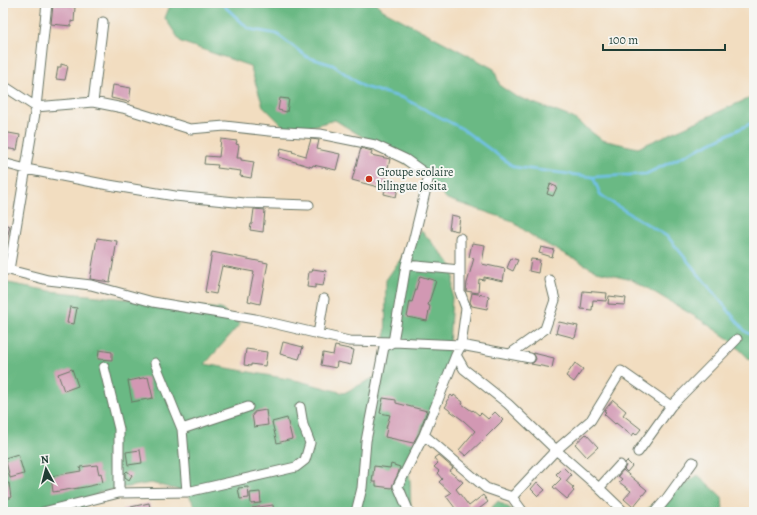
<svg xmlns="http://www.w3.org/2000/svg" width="757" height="515" font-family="Alegreya,serif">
	<rect width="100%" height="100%" fill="#f6f6f2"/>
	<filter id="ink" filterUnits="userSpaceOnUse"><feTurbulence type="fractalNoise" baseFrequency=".025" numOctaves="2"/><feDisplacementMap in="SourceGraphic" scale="8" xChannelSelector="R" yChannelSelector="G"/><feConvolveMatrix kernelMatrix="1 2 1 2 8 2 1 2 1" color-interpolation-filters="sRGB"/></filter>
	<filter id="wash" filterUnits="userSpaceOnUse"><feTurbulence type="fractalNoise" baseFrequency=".012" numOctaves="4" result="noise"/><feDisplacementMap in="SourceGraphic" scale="16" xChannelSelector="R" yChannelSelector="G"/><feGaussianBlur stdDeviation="0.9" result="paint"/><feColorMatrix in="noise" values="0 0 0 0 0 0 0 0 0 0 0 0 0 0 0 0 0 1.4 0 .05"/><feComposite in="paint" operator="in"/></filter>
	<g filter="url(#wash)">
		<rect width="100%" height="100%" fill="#f2ddc0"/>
		<path fill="#6ab984" stroke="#447b5c" d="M171,3H377L381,9L494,69L500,86L515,96L573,118L602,140L638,148L754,96V364L730,340L701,320L632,279L597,271L538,240L510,220L447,199L423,174L335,120L289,132L263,106L250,66L181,42L165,18Z
			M421,230L454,268L450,328L448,376L407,461L410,481L411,512H197L195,506L187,492L151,483L99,492L86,503L83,512H3V282L50,291L221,309L240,324L205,364L299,381L344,393L385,372L386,280Z
			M698,475L722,497L723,512H644L647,509Z
			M498,501L516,512H487Z"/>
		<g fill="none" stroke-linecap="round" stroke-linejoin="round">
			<path stroke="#73c2ed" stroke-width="2.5" d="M221,3L249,29L277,34L307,57L333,65L364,87L403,98L461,128L514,167L593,177L646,174L754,122
				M593,177L601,196L668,237L745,331L754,337"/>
		</g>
		<g id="blocks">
			<path fill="#d298b3" d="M56,3H74L73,7H75L74,22L71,21V26L51,24L53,5H56Z
				M61,64L68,66L65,80L56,79L58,67H61Z
				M113,85L131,88L129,102L111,98Z
				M280,98L289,99L287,112L278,110Z
				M3,132L20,135L17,150L3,148Z
				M221,139L237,141L236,144L239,145L237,158H241V160L254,162L251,178L240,176L241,171L217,168L218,165L204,164L205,156L219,157Z
				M311,139L319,140L317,149L340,154L336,170L313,165L312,167L279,157L281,148L293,151L292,152L306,156Z
				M361,148L372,151L371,155L390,159L385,181L399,184L396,197L384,194L385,189L352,180Z
				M550,184L557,187L553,196L547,194Z
				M254,209L265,210L263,232L250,230L251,224H252Z
				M451,215L460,217L458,231L449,229Z
				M3,224L10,226L5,245L3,244Z
				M97,238L117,241L110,282L90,279Z
				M472,243L485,245L482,264L505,269L503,281L484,277V280L479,279L478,293L466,291L467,283L474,258L469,257Z
				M541,247L554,250L552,257L539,253Z
				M212,252L268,263L260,304L248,301L254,272L222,266L216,294L205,292Z
				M511,258L518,260L513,271L507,268Z
				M531,259L540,260L538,273L529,271Z
				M313,269L326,271L323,286L315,285V288L307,287L309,272H312Z
				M420,276L436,281L428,305L430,306L427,321L407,317L410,301L412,302Z
				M583,291L607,293L606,301L593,300L592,310L581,309Z
				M472,293L489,296L487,309L472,306L470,302Z
				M609,296L626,298L625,305L608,304Z
				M70,307L77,308L74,324L67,323Z
				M559,322L578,326L575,338L556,333Z
				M283,342L303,347L299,359L280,354Z
				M335,346L354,350L351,365L337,362L336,368L321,365L323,353L333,355Z
				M246,349L267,352L265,366L251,364V366L244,365Z
				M99,350L112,352V360L98,359Z
				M533,353L554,358L552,368L531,364L534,362L536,359L535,356Z
				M575,363L583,369L574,382L566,376Z
				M72,369L78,386L64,391L58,374Z
				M148,377L153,398L132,402L128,381Z
				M451,395L453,397L454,395L463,402L462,404L472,411L473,410L479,415L481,413L488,419L495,412L503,420L484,439L466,456L459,450L475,431L464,421L445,407L448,403L446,402Z
				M383,398L396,400V403L427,411L419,433L413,443L385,437L387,428H386L390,415L380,413Z
				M613,400L626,411L623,415L641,429L636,435L634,433L632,436L616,423L615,424L604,414L606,412L604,411Z
				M266,410L268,425L254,427L252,414H254V412Z
				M287,418L292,439L277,443L272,422Z
				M586,434L598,447L587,457L575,444Z
				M140,450L142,463L128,465L126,452Z
				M18,454L24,474L10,478L5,458Z
				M438,455L453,468L449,471L463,482L456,489L469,506L483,495L488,502L475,512H458L446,496L451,493L439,482L442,479L437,473L439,471L434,467L438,463L434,458Z
				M627,461L632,466L627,472L624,469L626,466L625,463Z
				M391,464L400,467L398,474L393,484L392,488L376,486V482H372L374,466L390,468Z
				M97,465L99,474L101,473L103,483L85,487L53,492L51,476L81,471L80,467Z
				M563,467L571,475L566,481L574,488L572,489L574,491L567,499L553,487L561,479L556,474Z
				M623,470L647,490L633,507L624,499L631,491L619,482L622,479L618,476Z
				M127,471L132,475L129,480L125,477V473Z
				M537,482L545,490L538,496L531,489Z
				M9,483L11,498H3V484Z
				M248,487L249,498L240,499L238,488Z
				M260,492L261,503L251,504L250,493Z
				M149,503L151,512H122V509Z
				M273,505L274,512H253L252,508Z"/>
		</g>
	</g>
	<g filter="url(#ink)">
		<use href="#blocks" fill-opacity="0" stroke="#697565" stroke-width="1"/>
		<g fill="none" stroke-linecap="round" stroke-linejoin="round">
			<defs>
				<path id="street" d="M3,88H7L36,107L93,102L123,108L190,129L225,126L269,131L320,134L375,145L405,159L429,176L413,242L406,265L393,342L384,347L366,441L362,488L356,512
					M93,102L103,22
					M3,163L26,169L103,184L175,196L245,203L309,205
					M460,238V292L466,308L461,345L456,355L464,369L508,404L556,450L599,488L620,465
					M406,265L460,270
					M3,270H9L48,280L91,285L153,302L255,319L349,341L393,342L461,345L530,358
					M9,270L36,107L47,3
					M318,334L324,299
					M510,354L545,329L555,300L550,280
					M155,363L182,429
					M104,367L119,429V493
					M424,435L486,488L512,497L523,512
					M638,452L671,406L737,339
					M599,488L624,512
					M187,492L182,429L248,407
					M512,497L556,450L591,420L621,371L671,406
					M43,512L119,493L187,492L296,467L305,460L310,443L303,425L300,407
					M409,512L398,486L424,435L456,355
					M655,512L667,498L693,462"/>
			</defs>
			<use href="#street" stroke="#697565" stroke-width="11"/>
			<use href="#street" stroke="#fff" stroke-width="9"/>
		</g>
	</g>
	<circle fill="#c8321e" stroke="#f6f6f2" stroke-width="1.5" cx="369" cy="179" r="4"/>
	<g text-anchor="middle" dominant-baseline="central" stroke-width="4" stroke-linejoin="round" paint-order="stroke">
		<g font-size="12" fill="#1f3d34" stroke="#f6f6f2" text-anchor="start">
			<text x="377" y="172">Groupe scolaire<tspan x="377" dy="14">bilingue Josita</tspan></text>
		</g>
	</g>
	<rect width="757" height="515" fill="none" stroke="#f6f6f2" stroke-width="16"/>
	<g transform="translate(46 469) rotate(353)" stroke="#f6f6f2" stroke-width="3" paint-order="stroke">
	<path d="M0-3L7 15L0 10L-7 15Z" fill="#1f3d34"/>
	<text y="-6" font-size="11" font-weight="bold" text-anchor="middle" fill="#1f3d34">N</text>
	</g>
	<path d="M603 44v6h122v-6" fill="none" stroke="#1f3d34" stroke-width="2"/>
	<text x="609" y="44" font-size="12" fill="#1f3d34" stroke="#f6f6f2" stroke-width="3" paint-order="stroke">100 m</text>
</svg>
